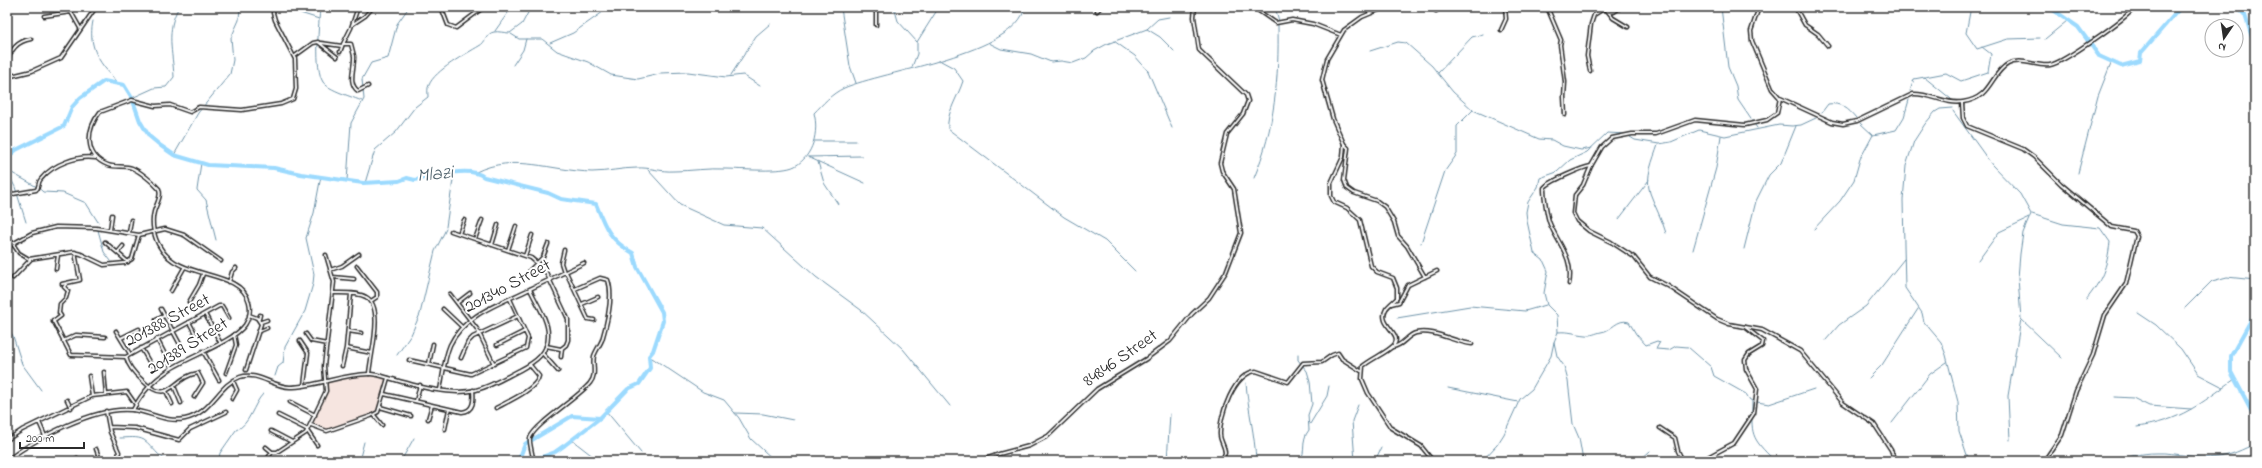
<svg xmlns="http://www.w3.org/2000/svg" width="2262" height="468" font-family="'Indie Flower',sans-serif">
	<rect width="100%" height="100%" fill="#fff"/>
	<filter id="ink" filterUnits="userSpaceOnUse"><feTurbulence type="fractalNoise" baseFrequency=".025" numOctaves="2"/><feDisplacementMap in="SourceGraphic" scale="8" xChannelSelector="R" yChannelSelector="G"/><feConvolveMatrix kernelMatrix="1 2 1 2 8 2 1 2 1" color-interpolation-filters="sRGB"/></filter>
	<g filter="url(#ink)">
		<path fill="#f6e5e0" d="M367,374L388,378L378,412L371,416L331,431H323L311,425L326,394V381Z"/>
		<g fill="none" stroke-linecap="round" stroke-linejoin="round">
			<path stroke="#6f94aa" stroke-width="1" d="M320,7C319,24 314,68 323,82C328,90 353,97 362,101
				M894,7L898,21L917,42
				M1275,7L1279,21
				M1721,7L1728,67L1736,86L1738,100L1757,128
				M841,8L850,66L856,83
				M294,11L319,19
				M1970,12L1966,33L1977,49L2008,39L2040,38
				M93,21C89,39 94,54 105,68C110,74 113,76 116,83
				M1147,29L1158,19L1169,17
				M495,31L512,7
				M511,34L519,39H542L557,51L588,62L611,75L638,79L660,74
				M2045,39L2067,21
				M1114,41L1135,56L1148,71L1172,128
				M550,43L573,33L603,12
				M989,43L1001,49L1031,54L1051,62L1061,61L1073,63L1086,58L1094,51L1107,44L1147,29L1160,37L1174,51
				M1370,51L1398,42L1406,43L1432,66L1453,92L1473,110L1539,139L1552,140L1563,146L1581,150L1592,148
				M941,61L954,68L963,81C958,97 946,113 948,129L1064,217L1105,241L1135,271
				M513,65L523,50L526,39
				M912,67L917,54V42L939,7
				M661,73L688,72L726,77L743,75L760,86
				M1438,73L1472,37L1483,34
				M731,75L756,36L770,24
				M1924,77L1951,99
				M1910,91L1914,79L1946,73L1961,81L1988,72L1991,54L1982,47
				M132,98L154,88L166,87L174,77C173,53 165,30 179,7
				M1953,108L1940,109L1935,112L1925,124L1914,141L1906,166L1903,200L1905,288L1922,313L1924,322L1941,342L1946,355L1958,402L1959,431L1969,461
				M1953,111L1992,165L2020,194L2031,214L2023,233L2020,254L2018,278L2021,319L2008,396L2010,440
				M1822,112L1828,104C1840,102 1849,109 1856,118
				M1860,123L1873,135L1896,130L1904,117L1909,100
				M1626,134L1607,133L1587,152L1570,160L1557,172L1540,178L1538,187L1528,202L1526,212L1527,221L1534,253L1543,260L1548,271L1544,293L1547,305L1557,315L1558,332C1569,331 1575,334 1586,335C1591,336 1596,333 1601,332C1612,331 1617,318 1629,322L1636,334L1646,345L1657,341L1660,342L1656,349L1669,350L1676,346L1688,347L1711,367L1714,376L1746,394L1750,400L1755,401
				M1630,137L1635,140L1659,144L1671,142L1699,130L1725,136L1779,125L1792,126L1801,125L1816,118
				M814,141H856
				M1658,145C1653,160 1645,177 1650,193C1655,207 1662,219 1666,233
				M174,155L198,113L230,74L233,60L231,38L239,20L240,7
				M808,157L865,183
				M808,157L862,156
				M818,162L824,183L838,204
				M201,163L197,190L206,200L216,240
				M7,170C16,176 38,186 43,192L63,193L86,203L98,222
				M648,170L680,205L724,225L762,228L816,277L861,310L903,349L950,406
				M7,171L15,187L26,222
				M476,172C514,153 552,171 592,172C607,172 622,168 637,168C649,167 661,172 674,171C691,171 708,168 725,169C741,169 782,173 795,166C813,156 819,132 814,113C823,104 831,94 844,88C883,71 1017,54 1025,7
				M2078,173L2098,96L2111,63
				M1254,178C1275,128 1279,78 1278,25
				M347,181L351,123L364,99L362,79L371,63L388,58L397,24L409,7
				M365,183L375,150L396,132L415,107L428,97C428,93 427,88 429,85C435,70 466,54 479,46C486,43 486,33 494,32C498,31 505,33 510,33L522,24L531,7
				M2032,214L2063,224L2100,228L2110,242C2107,268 2102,280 2086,300
				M1619,219L1649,180
				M446,227L454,173
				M1814,229L1840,201L1854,180L1860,159L1873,135
				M98,230L104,252L111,261
				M1421,243L1445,171L1457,154V126L1473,110
				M1744,249L1756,201L1769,175L1781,163L1796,126
				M1693,250L1716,168L1721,136
				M1978,261L1999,232L2029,218
				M2185,308L2212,281L2227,277L2255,280
				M2138,313L2156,325L2181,349L2198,374L2223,387
				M1397,318L1470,306L1525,311L1546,305
				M2021,319L2062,358
				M7,326L13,336L22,364L41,390
				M1558,332L1554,342L1557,356L1564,366L1568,381L1573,424L1579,438L1583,461
				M1826,340L1839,325L1866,306L1904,259
				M1298,354V360L1307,371L1310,381L1312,404L1308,415L1309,430C1300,441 1307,451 1300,461
				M397,355L411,335L420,314L435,251L446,229
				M649,356L703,392L724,400L739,418L751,439L775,461
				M275,376L278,367L283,363L285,347L305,311L313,284L314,274L306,238L314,213L321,176
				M1869,378L1882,365L1918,309
				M1246,383C1248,410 1255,435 1256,461
				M1448,388L1518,402
				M2115,397L2133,398L2149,406L2191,409
				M1752,401C1752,435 1749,436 1775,461
				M1757,402L1769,404L1814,389
				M606,411L641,453
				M735,413L763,414L793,420
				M1892,423L1930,374L1947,362
				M1310,424L1327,396L1329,386
				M2137,427C2181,421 2200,404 2235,379
				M120,438C128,438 137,436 144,440C154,447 157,457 169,461
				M572,440L599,461
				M546,455L549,461
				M184,461L187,458L196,461
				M214,461L219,458L220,453L236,430C250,425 253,404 263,394
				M359,461L364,442
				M401,461L414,438
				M1167,461L1170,414
				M1355,461L1352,421L1358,405
				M1375,461L1381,448
				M1482,461L1497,445L1504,434L1520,399L1532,389L1551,356L1554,342
				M1639,461L1650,451
				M2114,461C2128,457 2141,453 2156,453C2177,452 2197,460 2217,457C2231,456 2243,449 2255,444
				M2251,461L2255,451"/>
			<path stroke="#9cdafe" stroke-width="4" d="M2049,7L2078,27L2099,56L2121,66L2140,61L2141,53L2181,7
				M2237,7L2245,15L2255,47
				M7,158L16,150L64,126L72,107L80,98L104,81L124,85L132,98L140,121L149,136L161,146L174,155L208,165L274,168L301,174L363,183L399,181L407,178L415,180C433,177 470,165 484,177L548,193L561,199L596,204C605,227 610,241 633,253L637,267L662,312L663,321L653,351L649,356L650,368L639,384L628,389L600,418L565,445L555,452L539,458
				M2255,313L2231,356V372L2255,417
				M532,440L572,416L600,418
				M520,457L525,444L529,441
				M512,461L520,457L531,459"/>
			<defs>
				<path id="minor" d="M66,7L71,12L80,28
					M358,7L351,28L343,44H351C352,48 353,52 354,56C355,67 347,83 358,91L368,86
					M874,7L876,13V25
					M1436,7V11
					M1547,7L1561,40L1560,45L1565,82L1564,97L1565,115
					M1795,7L1805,25L1818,34L1828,46
					M1605,8L1613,18L1628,27
					M1097,11L1101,7
					M443,12L448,25L456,28L484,7
					M1609,12H1614L1621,7
					M44,16L71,12
					M353,24L365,16L373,7
					M1501,30L1506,19L1505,7
					M321,43L342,46
					M340,52L343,44
					M295,56L313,43L318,42L337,57
					M7,64C10,50 17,41 31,39
					M1590,71L1587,56L1591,24L1594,15L1605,8
					M7,77L32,71L61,58L96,7
					M1962,103L1963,118L1967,126L2023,149L2034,157L2061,184L2112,227L2134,231L2137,236L2126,284L2105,315L2093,355L2076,391L2062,435L2044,461
					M1344,144L1348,148L1344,180L1347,188L1354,193L1377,201L1385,207L1394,222L1398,236L1407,246L1425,277
					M7,195L36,190C40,187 37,183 41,179C53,164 78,155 96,158
					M110,230L112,215
					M451,231L531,258L545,270L568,319V340L566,345L561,349L546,346
					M129,233L131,220
					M459,234L464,220
					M8,237L19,253L29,259L73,252L81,254L104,265L125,263L132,259L139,235
					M475,239L482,220
					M105,242L128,262
					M492,245L498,225
					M7,247L32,233L56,227L96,228L139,235L165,229L184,235L221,261
					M508,250L516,226
					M118,252L123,246
					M525,256L532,235
					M357,266L377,292V297L371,301
					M56,269L58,255
					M330,270L342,266L359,254
					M530,270L543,257L548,244
					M564,272L561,263L564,250
					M566,272L588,319L594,320
					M333,277L354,279
					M13,278L31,259
					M229,282L232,272L236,268
					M62,284L80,280L75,252
					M1569,284C1574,259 1559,245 1550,224C1547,217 1544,196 1544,188C1548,182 1583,167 1591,166
					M530,289L584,263
					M171,291L184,268
					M333,293C343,293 357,292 366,297C385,307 370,356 369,374
					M351,294L346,348L372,353
					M450,294L477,329L494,364
					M189,302L199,285L203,274
					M457,303L470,293
					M582,304L598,297
					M1391,304L1399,302L1408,285L1437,271
					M161,309L182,348
					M443,309L462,327
					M205,314L220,342
					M259,319L260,315
					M53,320L71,355L126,357
					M156,320L164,316
					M53,322L61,316L59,313L60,304L66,298L68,291L64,287L67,283
					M189,322L198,339
					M261,322L267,320
					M116,331L130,354
					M260,331L267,328
					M348,331L361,333
					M306,334L311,341L327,344
					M121,338L139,329
					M157,339L172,368
					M63,341L76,335L105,337
					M300,341L308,353L304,385
					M497,345L525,331
					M1392,347C1402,347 1407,335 1416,333C1435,329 1453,342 1472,344
					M141,348L151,365
					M203,351L219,380
					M543,354L558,371
					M561,357L562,348
					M461,358L468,342L473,337L518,316
					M409,360L471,374L526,348L528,338L510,299
					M429,364L433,344
					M342,366L346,348
					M246,370L261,324L257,318L249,315
					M104,372L106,394
					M226,373L236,345L234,334
					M89,376L92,396
					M174,386L181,403
					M166,391L172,404
					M384,394L462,412C474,411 474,400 473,390
					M194,397L203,383L198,373C171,377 170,408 142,380C135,374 128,366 126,357L219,306H222L229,318
					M232,399L237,390L233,381
					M67,400L71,408
					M416,401L420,385
					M290,402L315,415
					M380,407L411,416
					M496,408C507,402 537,389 539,376L530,365
					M133,410C142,392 153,381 169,370C188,357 233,342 245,325C249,319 251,310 249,302C240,268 179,281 160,247C154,238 151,223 154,212C156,204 162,197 159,189C153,182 141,172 132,168C125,165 116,168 108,165C84,156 86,130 100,112L132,100L155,106L170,105L190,112L199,107L242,110L281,104L293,99L296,89L295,59L275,20L273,13L274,7
					M106,411L110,432L119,452L117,461
					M278,415L306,429L317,445
					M374,415L382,425
					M428,419L432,405
					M39,422L45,436
					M311,425L327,431L371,416L378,412L388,378
					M109,427L135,428L179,440L190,429L226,412
					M1660,428L1675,438L1678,451L1683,461
					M445,429L449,409
					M271,431L292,442
					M7,440L22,430L92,396L127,392L136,405
					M266,447L272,452H277L306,433L326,391L324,366L334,282L326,255
					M77,458L78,461
					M93,461L99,457L96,449
					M266,461L272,452
					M534,461C533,458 529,441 530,438C535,424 579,397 590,383C597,375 592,365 594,356C596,350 600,345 602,340C607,323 614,297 608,280L600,278L575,289
					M980,461L999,454L1029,446L1048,436L1097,389L1146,359L1170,341L1192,314L1209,298L1226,272L1241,233L1234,189L1222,171L1220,163L1227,134L1243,114L1248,101L1246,95L1199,50L1194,17L1195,7
					M1222,461L1225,453C1225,446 1220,441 1220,435C1219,416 1234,373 1256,371L1288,382L1303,363L1322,362L1332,355L1338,353L1342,359L1361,371
					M1706,461L1708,457L1734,443L1754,413L1757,389L1746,369L1745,360L1749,354L1762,346L1763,341L1745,327"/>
				<path id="tertiary" d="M1253,7L1276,23L1292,20L1313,24L1341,35
					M1386,7L1362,17L1344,30L1327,59L1322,80L1333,119L1344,144L1343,157L1331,183V196L1334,202L1347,208L1360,220L1371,266L1377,272L1393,278L1397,288V298C1393,302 1388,306 1386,309C1377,325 1403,333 1394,345C1388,352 1371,359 1363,366L1362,379L1368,393L1391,428L1421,446L1433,461
					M1759,7L1751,31L1752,41L1772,89L1780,98L1832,122L1843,124L1857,121L1913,94C1930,93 1946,105 1963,102C1992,98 1990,74 2008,64C2021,57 2036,67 2050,65C2063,63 2127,18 2135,7
					M1780,98L1777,113L1767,120L1745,125L1695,120L1656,134H1632L1612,138L1602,147L1591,166L1583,185L1575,195L1573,213L1577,221L1589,231L1611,242L1634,257L1650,277L1668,286L1717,319L1729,324L1762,330L1800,351L1843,403L1874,424L1891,450L1895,461
					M7,460C37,438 95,406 132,410C151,412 166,423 185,419C212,413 218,385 240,377C258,371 273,387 290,387C317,387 344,373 371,374L378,375C408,383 445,397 476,390C492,386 506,377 520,370C535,362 549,353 548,334C548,319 536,303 530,289C502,303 464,314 450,345C444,359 443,375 440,390"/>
			</defs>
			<use href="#minor" stroke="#2b2b2b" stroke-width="5"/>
			<use href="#tertiary" stroke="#2b2b2b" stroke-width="5"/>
			<use href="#minor" stroke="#fff" stroke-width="2"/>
			<use href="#tertiary" stroke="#fff" stroke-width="2"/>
		</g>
	</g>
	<g text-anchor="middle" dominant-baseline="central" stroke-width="4" stroke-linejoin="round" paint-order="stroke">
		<g font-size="18" fill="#2b2b2b" stroke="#fff">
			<text transform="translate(508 287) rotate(-28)">201340 Street</text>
			<text transform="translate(168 321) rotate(-28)">201388 Street</text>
			<text transform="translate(188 347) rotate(-32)">201389 Street</text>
			<text transform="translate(1121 359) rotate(-35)">84846 Street</text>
		</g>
		<g font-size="19" font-style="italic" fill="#4d606a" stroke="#fff">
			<text transform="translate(435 175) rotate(-6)">Mlazi</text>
		</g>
	</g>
	<rect width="2262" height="468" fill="none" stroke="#fff" stroke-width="24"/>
	<rect x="12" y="12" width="2238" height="444" fill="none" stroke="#2b2b2b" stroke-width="1.5" filter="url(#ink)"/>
	<g transform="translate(2224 38) rotate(193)"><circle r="19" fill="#ffffff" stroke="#aaaaaa"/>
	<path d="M0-3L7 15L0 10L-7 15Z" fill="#2b2b2b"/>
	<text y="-6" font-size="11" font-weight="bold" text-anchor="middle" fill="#2b2b2b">N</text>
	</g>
	<path d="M20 442v6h64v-6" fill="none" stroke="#2b2b2b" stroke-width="2"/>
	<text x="26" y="442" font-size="12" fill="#2b2b2b" stroke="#ffffff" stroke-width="3" paint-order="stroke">200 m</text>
</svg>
